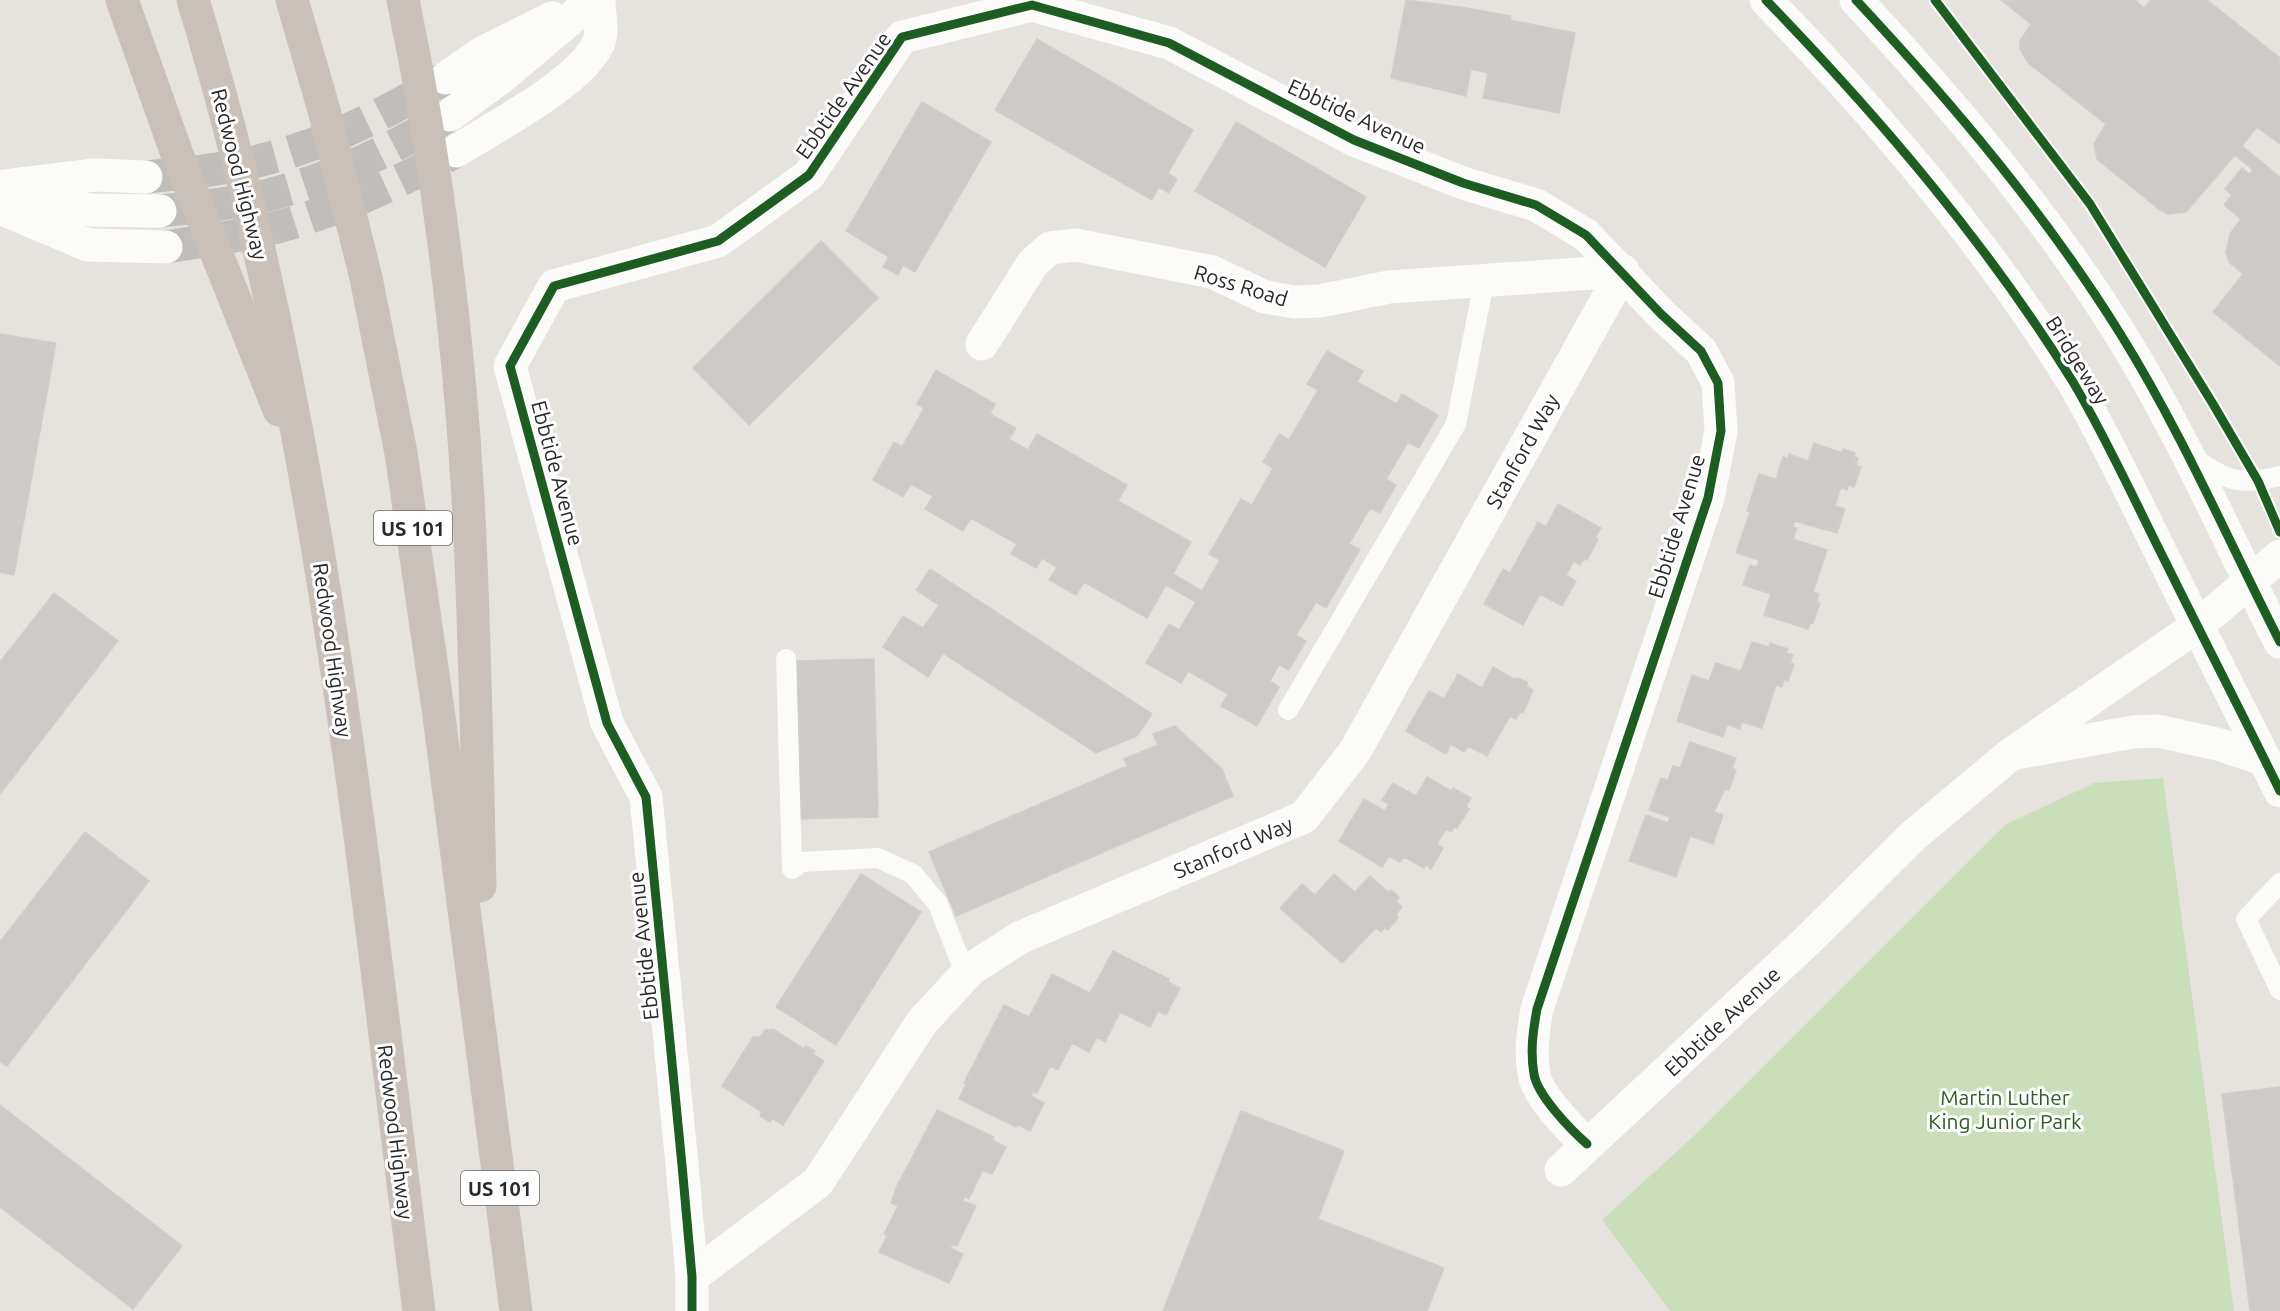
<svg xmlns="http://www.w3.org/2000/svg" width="2280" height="1311" font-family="Ubuntu,sans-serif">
	<rect width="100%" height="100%" fill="#e6e2de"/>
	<path fill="#c8dfb9" d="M2163,778L2234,1311H1670L1602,1220L1696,1134L2005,825L2094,783Z"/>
	<path fill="#cdcac7" stroke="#d1ceca" stroke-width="1.5" d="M1406,0L1467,8L1511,16L1510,20L1575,33L1559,113L1483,98L1488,73L1471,69L1466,96L1391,78Z
		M2001,0H2135L2144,8L2151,0H2207L2280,58V144L2257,127L2242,146L2280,177V366L2213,312L2243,274L2229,262L2226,252L2230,234L2241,219L2224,205L2232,195L2225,189L2242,168L2249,174L2253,170L2235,155L2186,212L2168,214L2160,210L2097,159L2094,144L2106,124L2028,63L2020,49V41L2031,24Z
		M1037,39L1193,130L1168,173L1177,179L1169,193L1159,187L1152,200L995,110Z
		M922,102L991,142L915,272L903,265L898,275L883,267L889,257L846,231Z
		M1236,122L1366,197L1325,267L1195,191Z
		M821,241L878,298L749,425L693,368Z
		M0,334L56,343L14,575L0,572Z
		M1327,351L1363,371L1357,382L1397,404L1402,394L1438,415L1419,448L1408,442L1386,479L1396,485L1380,513L1370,508L1349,544L1360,549L1326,608L1316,602L1296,635L1306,641L1289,670L1279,665L1270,681L1279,687L1257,726L1221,706L1228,694L1188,671L1181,683L1146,663L1169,624L1179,630L1196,602L1166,585L1147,618L1084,582L1076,595L1049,580L1057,567L1042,558L1036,568L1011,554L1017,544L971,518L963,531L925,509L933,496L911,484L903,497L873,480L894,442L902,447L924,408L917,404L936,370L995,404L990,414L1016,428L1009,439L1028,450L1037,434L1127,485L1118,501L1191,542L1173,574L1202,591L1220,560L1209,554L1241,499L1252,505L1273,468L1263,462L1279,434L1289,440L1318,390L1307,384Z
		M1814,443L1842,453L1843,449L1855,453L1854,457L1858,458L1856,465L1861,467L1854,487L1848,485L1847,490L1841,487L1835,506L1845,509L1837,533L1795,521L1793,526L1747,511L1759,474L1776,479L1783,457L1788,459L1789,454L1808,461Z
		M1558,504L1601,528L1595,538L1598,539L1587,560L1584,559L1580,565L1574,561L1566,575L1576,581L1562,606L1540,594L1523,625L1484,604L1503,569L1510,573L1538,522L1546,527Z
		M1750,512L1797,528L1793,539L1827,550L1813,592L1819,594L1817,602L1820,603L1813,623L1811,622L1808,629L1764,615L1771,594L1743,585L1750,565L1757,567L1759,560L1736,553Z
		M930,569L1152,714L1137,736L1096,753L943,653L928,677L883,647L903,616L923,628L939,605L916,590Z
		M54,593L118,641L0,794V662Z
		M1752,642L1769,647L1770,643L1788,649L1786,653L1793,655L1790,663L1794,664L1788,681L1784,679L1782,687L1776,685L1762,728L1742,722L1740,729L1727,724L1723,737L1677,721L1692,675L1709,681L1716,663L1741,671Z
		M874,659L878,817L801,819L797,661Z
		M1493,667L1514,679L1518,678L1527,682V687L1533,690L1523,713L1520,712L1516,719L1510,716L1487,756L1468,746L1464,752L1451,744L1446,754L1406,731L1429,691L1444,699L1458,674L1482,688Z
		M1175,726L1222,769L1233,796L956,916L929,852L1127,766L1124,759L1158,745L1153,734Z
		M1690,742L1736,758L1732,768L1736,770L1729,790L1725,789L1714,812L1723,815L1713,844L1690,836L1676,877L1629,861L1646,815L1668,823L1670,817L1649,810L1661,778L1668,780L1673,766L1680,768Z
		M1427,777L1451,791L1453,788L1471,798L1466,806L1469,809L1457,828L1454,827L1451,832L1446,829L1437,844L1443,848L1431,869L1426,865L1424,868L1404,857L1400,862L1389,856L1382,867L1339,841L1364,799L1385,811L1389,804L1382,800L1393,783L1416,796Z
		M85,832L149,881L7,1066L0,1061V942Z
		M861,874L921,912L836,1045L776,1007Z
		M1334,874L1355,892L1370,876L1388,892L1391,890L1399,897L1396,901L1402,907L1396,914L1398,918L1388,930L1385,927L1381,932L1376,928L1342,963L1280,908L1302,884L1315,895Z
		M1113,951L1169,979L1168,982L1180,988L1166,1015L1158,1011L1150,1027L1120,1012L1105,1042L1097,1037L1089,1052L1072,1043L1058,1070L1050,1066L1037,1093L1033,1092L1031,1096L1044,1103L1030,1131L1017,1124L1016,1127L959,1099L966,1084L964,1083L1004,1005L1029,1017L1052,974L1090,993Z
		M773,1029L804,1049L806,1046L815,1051L813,1054L824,1061L783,1125L772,1118L770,1122L760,1116L762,1112L722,1086L753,1037H760L765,1030Z
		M2280,1087V1311H2250L2222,1094Z
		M0,1105L182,1246L133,1309L0,1207Z
		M937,1110L994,1137L992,1140L1006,1147L992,1174L983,1170L969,1199L965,1196L963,1201L976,1206L957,1246L953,1244L950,1248L963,1254L949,1283L879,1252L887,1236L884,1234L898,1206L891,1203L896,1188Z
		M1241,1111L1344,1151L1318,1219L1444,1268L1427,1311H1163Z"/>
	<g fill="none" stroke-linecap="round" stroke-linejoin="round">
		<path stroke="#c0bdba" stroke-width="33" stroke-dasharray="33 16" stroke-linecap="butt" d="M146,177C189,173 232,169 273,157C335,140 389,111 444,79
			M160,211C201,207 243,203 283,191C343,174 397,146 450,115
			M166,247C208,240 252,235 292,223C350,205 403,181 456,151"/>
		<path stroke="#fbfbfa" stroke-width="20" d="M2194,458C2226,481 2241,486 2280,476
			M786,659L792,869L801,862L878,858L913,874L938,904L966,976
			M1288,710L1456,424L1484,282
			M2280,883L2246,919L2280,990"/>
		<path stroke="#fbfbfa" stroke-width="33" d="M982,344L1033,263L1050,248L1076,245L1212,272L1265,297L1294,302L1320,301L1389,287L1623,271
			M1561,1170L1807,941L1913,836L2011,754L2197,626L2280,556
			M692,1277L818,1182L922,1022L971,969L1021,937L1304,817L1355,751L1623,271
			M692,1311V1277L682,1165L646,797L607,723L510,366L554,286L718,241L809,175L902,37L1032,5L1169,43L1354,140L1463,183L1536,205L1586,235L1661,314L1701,351L1718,383L1721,431L1708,498L1537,1009C1533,1031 1530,1052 1534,1074C1537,1095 1571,1130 1587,1144"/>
		<path stroke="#fbfbfa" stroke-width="33" d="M1766,0C1879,117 1987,243 2073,382C2108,441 2136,504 2167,565C2204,640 2243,715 2280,791
			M1856,0C1953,104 2046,214 2121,335C2182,433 2228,540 2280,642
			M446,78L482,53L552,18
			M450,115L503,76L593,0
			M456,151C494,127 582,82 599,42C603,31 599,11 599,0
			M5,186L94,175L146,177
			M8,198L92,210L160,211
			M0,208L88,245L166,247
			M2011,754L2133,732L2158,731L2221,745L2265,760"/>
		<path stroke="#c9c1b9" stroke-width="33" d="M122,0L177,154L279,410
			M193,0C323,426 363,871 419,1311
			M292,0L324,110L366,278L401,453L439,716L516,1311
			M403,0C437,163 458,331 468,497C475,627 477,757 480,886"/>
		<defs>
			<path id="cycleway" d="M1766,0C1879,117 1987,243 2073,382C2108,441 2136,504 2167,565C2204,640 2243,715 2280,791
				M1856,0C1953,104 2046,214 2121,335C2182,433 2228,540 2280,642
				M1935,0L2090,204L2213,404L2258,481L2280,532
				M692,1311V1277L682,1165L646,797L607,723L510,366L554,286L718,241L809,175L902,37L1032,5L1169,43L1354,140L1463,183L1536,205L1586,235L1661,314L1701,351L1718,383L1721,431L1708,498L1537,1009C1533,1031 1530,1052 1534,1074C1537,1095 1571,1130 1587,1144"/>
		</defs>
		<use href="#cycleway" stroke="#fff" stroke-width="13"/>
		<use href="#cycleway" stroke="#1b5e20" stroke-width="9"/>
	</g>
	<g text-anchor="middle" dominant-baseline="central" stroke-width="6" stroke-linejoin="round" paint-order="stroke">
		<g fill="#fff" stroke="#686868" stroke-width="1.5">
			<rect x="374" y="511" width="78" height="34" rx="4.5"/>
			<rect x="461" y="1171" width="78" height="34" rx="4.5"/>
		</g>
		<g font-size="20" font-weight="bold" fill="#282828">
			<text x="413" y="528">US 101</text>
			<text x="500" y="1188">US 101</text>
		</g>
		<g font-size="21" fill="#282828" stroke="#fff">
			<text transform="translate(843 95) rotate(-55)">Ebbtide Avenue</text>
			<text transform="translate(1357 116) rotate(25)">Ebbtide Avenue</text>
			<text transform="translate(240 174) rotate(76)">Redwood Highway</text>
			<text transform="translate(1241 285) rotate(17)">Ross Road</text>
			<text transform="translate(2078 360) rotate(58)">Bridgeway</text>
			<text transform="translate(1522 451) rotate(-61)">Stanford Way</text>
			<text transform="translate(558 473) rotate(75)">Ebbtide Avenue</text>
			<text transform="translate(1676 526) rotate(-73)">Ebbtide Avenue</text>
			<text transform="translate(333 650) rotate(82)">Redwood Highway</text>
			<text transform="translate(1233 847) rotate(-23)">Stanford Way</text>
			<text transform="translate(643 946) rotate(-96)">Ebbtide Avenue</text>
			<text transform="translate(1722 1021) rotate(-43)">Ebbtide Avenue</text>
			<text transform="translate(396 1132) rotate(83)">Redwood Highway</text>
		</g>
		<g font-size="21" fill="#2b5e1f" stroke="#fff">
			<text x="2005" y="1097">Martin Luther<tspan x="2005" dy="24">King Junior Park</tspan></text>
		</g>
	</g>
</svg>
